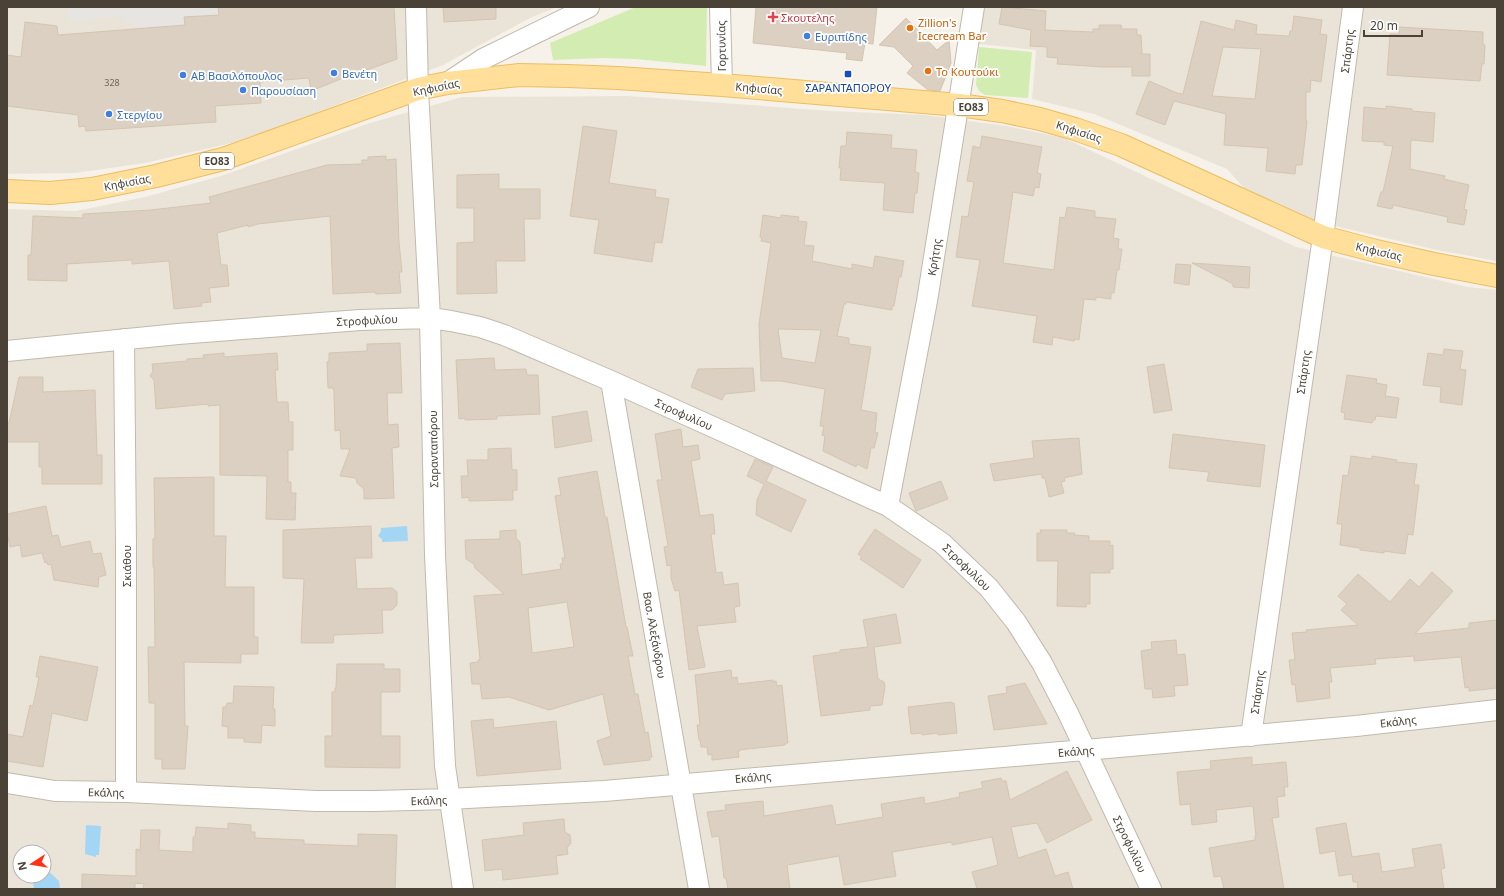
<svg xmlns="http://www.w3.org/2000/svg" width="1504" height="896" font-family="'Noto Sans',sans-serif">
	<rect width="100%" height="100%" fill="#f6f2ea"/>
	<path fill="#eae4d8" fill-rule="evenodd" d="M7,7H557L530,18L443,65L240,141L145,163L75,173L7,174Z
		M982,7H1497V261L1437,250L1314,221L1245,189L1227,169L1094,114L1032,99L1036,50L979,44Z
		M628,96L830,111L924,115L1006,126L1064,138L1296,247L1468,287L1497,290V889H7V209L76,211L145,197L224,175L370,123L462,97ZM20,852H44V876H20Z"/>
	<path fill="#d3ecb1" d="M636,7H707L706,66L636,59L603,58L553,60L550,43Z
		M979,47L1032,52L1028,98L985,95L979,91L976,85Z"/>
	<path fill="#e7e5e1" d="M67,7H218L219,14L218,16L184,17L185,25L137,29L120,16L69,21Z"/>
	<path fill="#a3d6f5" d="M407,526L408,541L382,542V539L378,536L381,531V528Z
		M86,825L101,826L99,855H96V857L85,854Z
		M44,867L59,881L60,889H34L32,876H44Z"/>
	<path fill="#dbd0c1" stroke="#d4c5b1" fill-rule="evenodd" d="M218,7H394L397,59L359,73L358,72L311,91L309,78L260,82L261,103L215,106L216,122L86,131L85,126L79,127L78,115L7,106V55L21,57L25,22L57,26L58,35L185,25L184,17L219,15Z
		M443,7H496V19L444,22Z
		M756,7H877L873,44L865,43L862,61L846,59L847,53L753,43Z
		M1002,7L1046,11L1045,30L1093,32V29H1099V25H1121L1122,29H1137V35H1141L1142,54H1150V76H1132V67H1104L1057,64L1058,58L1047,57V47L1030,46L1031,30L999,24Z
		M1294,16L1322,20L1320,34L1327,35L1321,82L1311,80L1310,92H1306V121H1307L1302,165H1296L1295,174L1266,171L1268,148L1224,145L1226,114L1174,101L1165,125L1136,114L1149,81L1177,93L1183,94L1201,21L1234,30L1236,20L1257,25L1256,34L1289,36L1290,31H1292ZM1223,47L1261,49L1255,99L1212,96Z
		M906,18L937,50L949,40L951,63L940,91L928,90L907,73L913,66L894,47L879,45Z
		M1399,27L1483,32V45H1485L1484,64H1482L1480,81L1387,75L1390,34H1399Z
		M1386,106L1412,109V111L1435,113L1433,142L1411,140L1410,169L1445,176L1444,179L1469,185L1464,209L1467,210L1464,225L1447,222L1448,217L1393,205L1392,209L1377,206L1381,192H1383L1393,146L1384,145V142L1362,141L1364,107L1386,109Z
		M583,126L617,131L609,183L656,190L655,197L669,199L662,243L655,242L652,262L594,253L599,220L570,216Z
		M847,132L892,135L891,148L917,150L915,172L919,173L917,193H915L913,213L883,210L885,183L840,180L841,168H839L841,146H846Z
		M982,136L1042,147L1037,173L1041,174L1039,188L1035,187L1033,196L1013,192L1003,263L1054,270L1060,217L1065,218L1067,207L1095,211V217L1116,219L1113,238L1119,239L1118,249H1122L1119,270H1117L1114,293H1111V299L1096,297V300L1084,299L1079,340L1075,339L1074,341L1053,337L1052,345L1033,342L1037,316L972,306L980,260L956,257L962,216L968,217L974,182L967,181L973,146L980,148Z
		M386,156V160L396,159L399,242L402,272H399L401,293L376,294L375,292L333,294L330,216L258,224L248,227V225L217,233L221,265H227L229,286L209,288L211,302L201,303L202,306L174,309L169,261L132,264V260L67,264V281L28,280V255H31L33,216L83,218V214L151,210L211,203L209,197L327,165L362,164V160H368V157Z
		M499,174V189H540V219H524L525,261H496L497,293L457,294V243L474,242V208H457V175Z
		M763,215L781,218V215L799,217L798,221L807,222L804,245L814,246L812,261L852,269V264L873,268L875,256L904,261L901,277H899L894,306H892V310L846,302V304H844L837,336L849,338V344L871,347L861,410L877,413L875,432L878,433L874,448H871L867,469L857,464L856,467L823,451L825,436L822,435L824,426H820L825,389L781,381H761L759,324L771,243L761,241L762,238L760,237ZM778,329L821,330L815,363L782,358Z
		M1192,263L1250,267L1249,288L1233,287V284Z
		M1176,264L1191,265L1189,285L1174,283Z
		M400,343L402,393H387L388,425L398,424L399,447L392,448L394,498L364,499V489L357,483L356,478L340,476L350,449H341L340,430L335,431L334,391L333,388H328L327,362L329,361V353L367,351V344Z
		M1444,349L1463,351L1460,369L1466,370L1462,405L1440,402L1441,387L1423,385L1428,353L1443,355Z
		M224,353V357L277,353L278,370H275L277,402H288L289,422H293V450H288V482H291V493H296L295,520L266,519L267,476L220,475V405L208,406V404L156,409L154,380L150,376L153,371L152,364L187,361V359L204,358L203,355Z
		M494,358L495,370L526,369L527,375H538L540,414L497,416V419L465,420V418L459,419L456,360Z
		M1164,364L1172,410L1154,413L1147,367Z
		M753,368L755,391L725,394L722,400L691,387L698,369Z
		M1347,375L1377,379L1376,383L1387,385L1385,396L1399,398L1396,418L1376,416L1375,420H1373L1372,423L1344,419L1345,413L1341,412Z
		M19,377H43V392L95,390L97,455H102V484H42V467H39V442H7V423H9Z
		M587,411L592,441L555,448L552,417Z
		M681,429L683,447L698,445L700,459L691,461L700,516L713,514L715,534H711L716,573L722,572L724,585L738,583L740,606L734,607L736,622L697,626L705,667L689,670L679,590L675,591L671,578V565L667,566L664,547L668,546L657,480H662L655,434Z
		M1173,434L1265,445L1260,487L1207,481L1209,472L1169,468Z
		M1079,438L1082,474L1064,478L1065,481L1061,482L1064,493L1049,497L1045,478H1042V474L994,481L990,464L1034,458L1032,441Z
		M511,448L512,470H517V490H513V500L469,501V497L462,498L461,476H468L467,460H488V449Z
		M1351,456L1372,459V456L1397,460L1396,462L1417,464L1414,485H1419L1413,535L1408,534L1405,554L1384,551V553L1360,550V548L1340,545L1342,524H1337L1343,475L1348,476Z
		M755,459L773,467L766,481L806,500L791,532L756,515L757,500L764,484L747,476Z
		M597,471L605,517H607L626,627H627L633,656H628L635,694H638L645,733L648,732L652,757H650V760L604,765L597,741L611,736L603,694L549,710L509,697L482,699L480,684H472L470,663L478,662V660H480L474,596L504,594L475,568L474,564L466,559L465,540L500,539V531L516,530V538L520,542L522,575L561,569L560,564L563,563L562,558H565L555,496L561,495L558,478ZM567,602L574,647L532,653L528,608Z
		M214,477V536H226L225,587H254V637H258V654H241V663L184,662L185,726H188L185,769H162V759H155V703H149L148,647H155L154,567H153V539L155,538L154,478Z
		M941,481L948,499L916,511L909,493Z
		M46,506L52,536L58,535L61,547L90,541L93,554L101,553L106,575L99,577L98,587L54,580L51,564L48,565L47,562L45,563L42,553L22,557L20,545L10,547L7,532V514Z
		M371,526L372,558H355L357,589L392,588L397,592V605L392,610H382L383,633L334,635L333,643H301L304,579L283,578V530Z
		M875,529L921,560L903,588L860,559L862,557L858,554Z
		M1040,530H1067V533H1075L1074,535L1089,536V541H1110V546L1113,545V569H1110V573H1090V604H1086V607L1057,606L1058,561H1037V533H1041Z
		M1432,572L1453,591L1415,634L1469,628V623L1497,620V688L1469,691V687L1465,688L1461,657L1414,661V656L1375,659L1376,664L1330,668L1332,682H1329L1330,698L1297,702L1295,684L1292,685L1289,660H1295L1292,633L1307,632L1306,630L1358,625L1341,610L1347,604L1338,596L1358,574L1390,602L1410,579L1419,587Z
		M896,614L901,643L874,647L878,679L884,682L885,687L882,705L870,706V710L821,716L813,656L840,652V650L868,647L863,620Z
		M1176,640L1177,655L1185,654L1188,685L1174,686L1175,696L1153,698L1152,689H1145L1141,651L1152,649L1151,642Z
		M40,656L98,667L87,721L52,713L43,767L7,761V734L23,737L30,705L33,706L39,677H36Z
		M337,664H384V669H400V692H381V736H400V768L325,767V736H332V692H335V688H336Z
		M731,670L732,678L737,677L738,684L773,680V682L776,681L777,686L782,685L788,743H785V745L739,750L740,751H738L739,757L712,760V754L708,755L707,747H701L700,740H699L697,725H700L695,675Z
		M1025,683L1047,724L994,730L988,696L1007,693L1006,687Z
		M234,686L274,687L273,709H275V726L262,725L261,743L244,742V738H228V727L222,726L223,707H226L227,703H233Z
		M951,702V703H954L957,733L938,735V733L922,735V733L911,734L908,707Z
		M493,719L494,728L556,721L561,769L477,776L471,721Z
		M1252,757V765L1286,762L1288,787H1284L1285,796L1277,797L1279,817L1272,818L1284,889H1224L1221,876L1214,877L1209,848L1255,840V836H1256L1253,806L1216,810L1217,822L1192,825L1190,804L1180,805L1177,772L1211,769L1210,761Z
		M1067,771L1092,820L1047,843L1037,823L1011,827L1018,858L1046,849L1055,876L1068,872L1073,889H977L972,872L998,865L992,837L952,845V842L892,852L896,876L844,885L839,856L787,865L790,889H728L726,878H724L719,836L712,837L707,812L726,810L725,805L763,801L764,816L832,805L836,825L883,817L881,804L924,797L925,804L960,797L959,793L983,788L981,782L1001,778L1002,781H1006L1010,800Z
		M564,819L565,832L570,835L571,843L567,848L568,854L556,856L558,874L503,880L502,869L485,871L482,840L524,835L523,823Z
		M228,823L251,825V832H255V838L304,840V844L358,846V834L397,835L395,889H143L144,884L135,883V889H82V874L136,876V849L140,850L141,830H160L159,850L193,852V837H195L196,827L228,829Z
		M1346,823L1352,857L1379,853L1382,872L1415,867L1412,849L1441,844L1445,868L1441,869L1444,889H1358L1357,882H1353L1352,874L1339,876L1335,851L1320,854L1316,828Z"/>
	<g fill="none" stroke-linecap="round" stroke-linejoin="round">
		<defs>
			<path id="minor" d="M416,7L418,89L430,318L435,555L445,766L463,889
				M720,7L722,85
				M447,83L483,59L589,7
				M124,339L126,546V792
				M7,351L178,334L360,320L430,318L451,321L480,327L504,335L611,381L888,506L942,543L989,588L1016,622L1042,663L1068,713L1151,889
				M611,381L699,889
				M888,506L927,301L974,7
				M1251,736L1323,237L1353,7
				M7,783L55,791L126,792L316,801H375L449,799L604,791L1085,750L1356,726L1497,710"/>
			<path id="major" d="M7,191L50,193L92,189L156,176L223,159L418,89L447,83L519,75L568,76L618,78L722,85L959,105L1002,111L1040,119L1075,129L1121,145L1323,237L1376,251L1434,264L1497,276"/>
		</defs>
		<use href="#minor" stroke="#c2b9ab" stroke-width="22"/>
		<use href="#major" stroke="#ebbe62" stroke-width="24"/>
		<use href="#minor" stroke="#fff" stroke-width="20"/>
		<use href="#major" stroke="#ffdf9a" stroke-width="22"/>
	</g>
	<path fill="#e0444e" stroke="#fff" stroke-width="1.5" d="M771 11h4v4h4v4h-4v4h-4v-4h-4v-4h4z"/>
	<g fill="#e8710a" stroke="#fff" stroke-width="1.5">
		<circle cx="910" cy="28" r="4"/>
		<circle cx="928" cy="71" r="4"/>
	</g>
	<g fill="#3f7fe0" stroke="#fff" stroke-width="1.5">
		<circle cx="807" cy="36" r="4"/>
		<circle cx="334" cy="73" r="4"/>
		<circle cx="183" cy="75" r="4"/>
		<circle cx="243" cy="90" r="4"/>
		<circle cx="109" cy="114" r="4"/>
	</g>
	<rect fill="#1a4fb4" stroke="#fff" stroke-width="1.5" x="844" y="70" width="8" height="8" rx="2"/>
	<g text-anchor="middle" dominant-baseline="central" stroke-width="3.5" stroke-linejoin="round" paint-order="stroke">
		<g font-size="9" fill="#6e665a">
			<text x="112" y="82">328</text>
		</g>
		<g fill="#fff" stroke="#807b73" stroke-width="1">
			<rect x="954" y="99" width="34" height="16" rx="3"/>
			<rect x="200" y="153" width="34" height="16" rx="3"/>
		</g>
		<g font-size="10" font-weight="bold" fill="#4a4237">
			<text x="971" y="107">ΕΟ83</text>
			<text x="217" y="161">ΕΟ83</text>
		</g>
		<g font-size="11" fill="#be3a42" stroke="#fff" text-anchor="start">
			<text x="781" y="17">Σκουτελης</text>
		</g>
		<g font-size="11" fill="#c56008" stroke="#fff" text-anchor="start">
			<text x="918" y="22">Zillion's<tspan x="918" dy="13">Icecream Bar</tspan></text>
			<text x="936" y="71">Το Κουτούκι</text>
		</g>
		<g font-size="11" fill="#366cbe" stroke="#fff" text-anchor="start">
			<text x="815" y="36">Ευριπίδης</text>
			<text x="342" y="73">Βενέτη</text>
			<text x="191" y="75">ΑΒ Βασιλόπουλος</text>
			<text x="251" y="90">Παρουσίαση</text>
			<text x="117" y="114">Στεργίου</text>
		</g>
		<g font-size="11" fill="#4a4237" stroke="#fff">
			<text transform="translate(721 46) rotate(-91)">Γορτυνίας</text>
			<text transform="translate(1347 51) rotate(-83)">Σπάρτης</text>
			<text transform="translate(436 87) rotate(-12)">Κηφισίας</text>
			<text transform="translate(759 88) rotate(5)">Κηφισίας</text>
			<text transform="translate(1079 131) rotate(18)">Κηφισίας</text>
			<text transform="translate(127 182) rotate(-11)">Κηφισίας</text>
			<text transform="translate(1379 251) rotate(13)">Κηφισίας</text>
			<text transform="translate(934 257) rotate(-81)">Κρήτης</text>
			<text transform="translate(367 320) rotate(-3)">Στροφυλίου</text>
			<text transform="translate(1303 372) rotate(-82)">Σπάρτης</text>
			<text transform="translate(684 414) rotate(24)">Στροφυλίου</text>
			<text transform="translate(433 449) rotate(-91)">Σαρανταπόρου</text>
			<text transform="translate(126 566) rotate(-90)">Σκιάθου</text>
			<text transform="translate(967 567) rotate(44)">Στροφυλίου</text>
			<text transform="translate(655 635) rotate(80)">Βασ. Αλεξάνδρου</text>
			<text transform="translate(1257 692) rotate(-82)">Σπάρτης</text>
			<text transform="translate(1398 721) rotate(-7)">Εκάλης</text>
			<text transform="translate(1076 751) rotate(-5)">Εκάλης</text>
			<text transform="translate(753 777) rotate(-5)">Εκάλης</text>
			<text transform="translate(106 792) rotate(1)">Εκάλης</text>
			<text transform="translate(429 800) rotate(-2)">Εκάλης</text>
			<text transform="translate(1130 844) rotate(64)">Στροφυλίου</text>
		</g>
		<g font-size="11" fill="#164399" stroke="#fff">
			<text x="848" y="87">ΣΑΡΑΝΤΑΠΟΡΟΥ</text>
		</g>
	</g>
	<rect width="1504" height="896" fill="none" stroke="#4a4237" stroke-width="16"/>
	<g transform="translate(32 864) rotate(258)"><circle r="19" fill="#ffffff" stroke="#b7b3af"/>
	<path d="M0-3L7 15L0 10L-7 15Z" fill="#ff3318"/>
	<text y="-6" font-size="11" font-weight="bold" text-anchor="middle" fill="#4a4237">N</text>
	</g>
	<path d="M1364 30v6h58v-6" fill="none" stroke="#4a4237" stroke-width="2"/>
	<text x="1370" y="30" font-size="12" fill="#4a4237" stroke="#ffffff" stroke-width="3" paint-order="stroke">20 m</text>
</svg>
